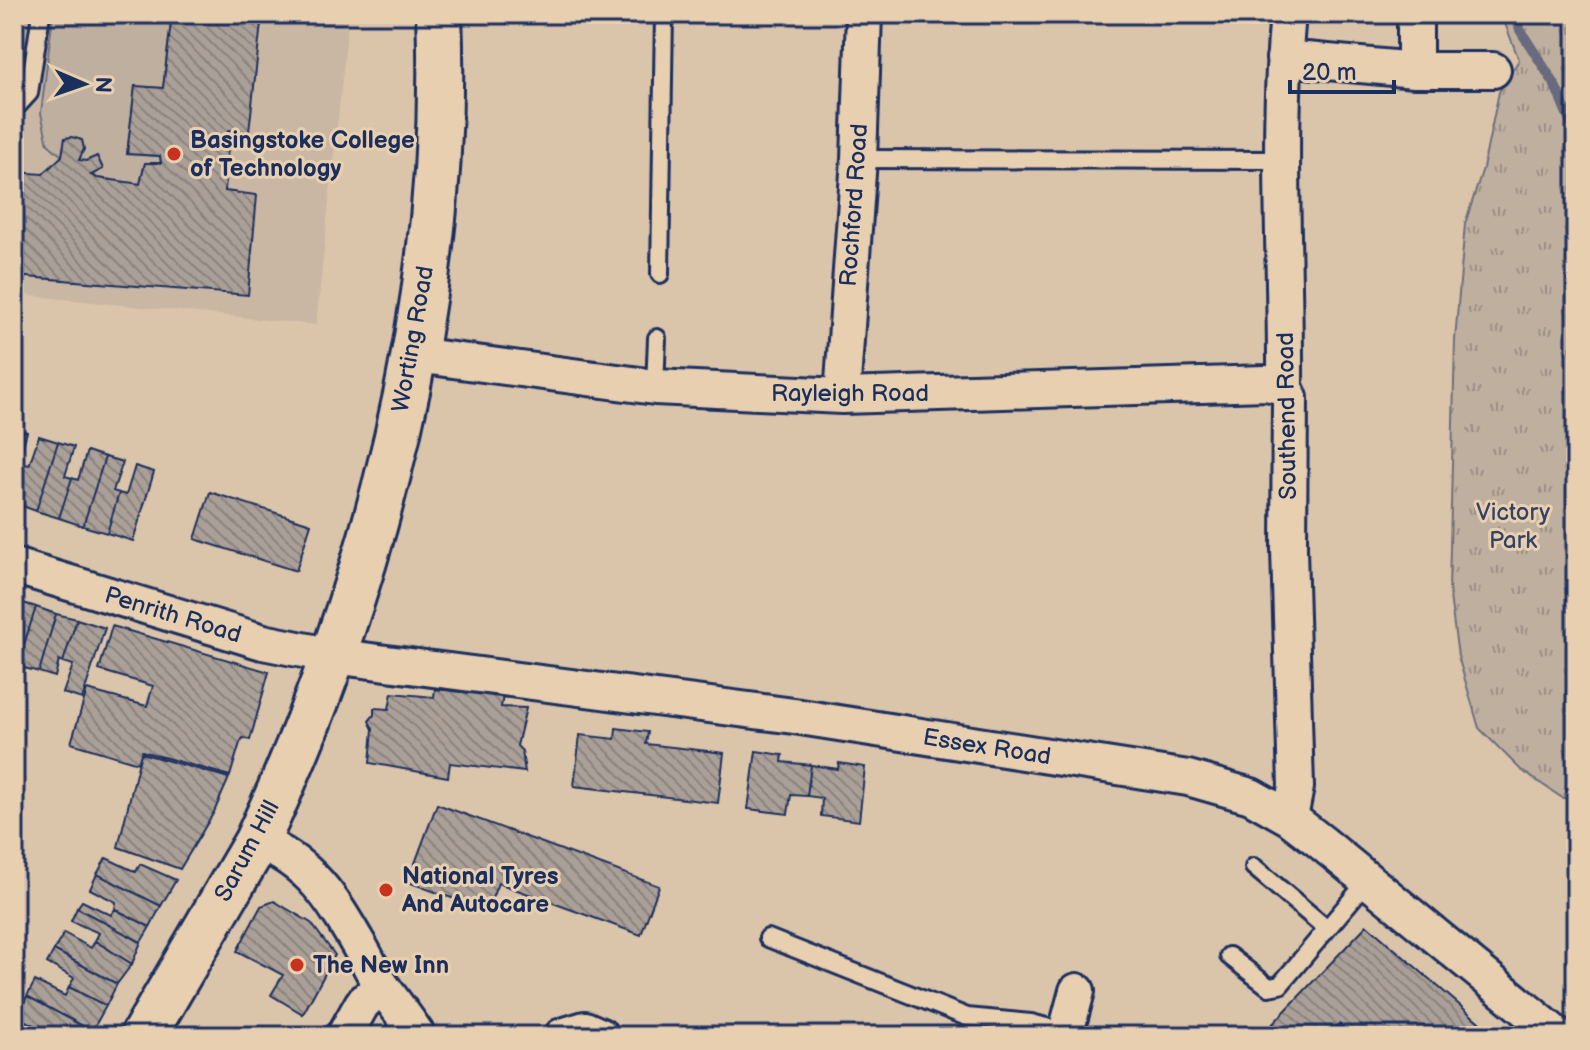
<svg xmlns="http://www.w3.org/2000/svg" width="1590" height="1050" font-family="'Balsamiq Sans',sans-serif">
	<defs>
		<pattern id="park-tufts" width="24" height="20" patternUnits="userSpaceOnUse" patternTransform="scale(2)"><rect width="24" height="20" fill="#bfaf9f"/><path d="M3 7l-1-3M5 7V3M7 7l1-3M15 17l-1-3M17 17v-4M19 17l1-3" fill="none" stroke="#9a8f85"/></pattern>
		<pattern id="building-back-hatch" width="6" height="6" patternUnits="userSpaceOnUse" patternTransform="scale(2)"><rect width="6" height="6" fill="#aba097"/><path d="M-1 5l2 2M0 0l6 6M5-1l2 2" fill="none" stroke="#8a837e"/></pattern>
	</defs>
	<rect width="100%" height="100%" fill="#dbc5aa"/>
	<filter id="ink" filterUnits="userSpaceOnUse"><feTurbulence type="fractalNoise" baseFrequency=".0125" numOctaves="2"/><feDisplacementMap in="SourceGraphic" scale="16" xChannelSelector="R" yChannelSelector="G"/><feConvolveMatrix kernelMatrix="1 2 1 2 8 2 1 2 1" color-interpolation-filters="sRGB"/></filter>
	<g filter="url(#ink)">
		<path fill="#c9b7a3" d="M14,14H349L316,325L14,294Z"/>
		<path fill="#bfaf9f" stroke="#6d6f7e" stroke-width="2" d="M53,14H172L163,88L135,86L127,154L160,156L161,163H145L140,184L97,178L91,175L103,168L97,156L86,161L79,160L84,149L81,140L65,138L62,156L48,144L41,113Z"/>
		<path fill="url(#park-tufts)" stroke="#6d6f7e" stroke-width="2" d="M1504,14H1576V802L1561,797L1521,770L1479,728L1458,656L1449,589L1455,340L1465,224L1483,168L1499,92L1519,60L1506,26Z"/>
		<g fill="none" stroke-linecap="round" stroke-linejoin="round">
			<path stroke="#676a7d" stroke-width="10" d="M1516,14L1520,30L1554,83L1576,135"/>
		</g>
		<path fill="url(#building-back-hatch)" stroke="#1b2f5e" stroke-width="2" d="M172,14H262L249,132L229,130L225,191L257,195L248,295L14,276L16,172L43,174L62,156L65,138L72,137L82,140L84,149L79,160L86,161L97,156L103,169L91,175L97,178L140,184L145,163H161L160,156L127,154L135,86L163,88Z
			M14,428L27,432L14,475Z
			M39,436L58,442L36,511L14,503V490L23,463L29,465Z
			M58,442L74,447L65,476L72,478L59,518L36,511Z
			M87,451L105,457L83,526L59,518L72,478L78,480Z
			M105,457L123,462L113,491L119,493L107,533L83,526Z
			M135,466L154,472L133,541L107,533L119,493L126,495Z
			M210,492L311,524L296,571L195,539Z
			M14,600L36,607L14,676Z
			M36,607L56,614L39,672L17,666Z
			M56,614L77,619L63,662L59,660L55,677L39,672Z
			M77,619L105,628L82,699L63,693L73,665L63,662Z
			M112,626L269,672L250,740L243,738L240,743L230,776L142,751L138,763L71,743L87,690L147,706L153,686L99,670Z
			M435,689L503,696L501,707L526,708L517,746L522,751L525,772L450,763L448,777L370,763L373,729L369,721L374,715V708L389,709L392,693L434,697Z
			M616,728L648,732L646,744L724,753L718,803L574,786L580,735L615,739Z
			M756,751L783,755L782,762L811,765L807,796L791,795L788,814L748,809Z
			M141,753L229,778L214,812L180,869L118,847Z
			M839,763L865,767L859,821L821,816L822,798L807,796L811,765L838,769Z
			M437,804L659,886L641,935L498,883L487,911L408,882Z
			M106,858L136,872L140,864L176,880L161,906L97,874Z
			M97,874L161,906L150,927L115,909L116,902L90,889Z
			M82,901L111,915L115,909L150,927L141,942L77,908Z
			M274,901L311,923L335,955L303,1014L271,995L283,975L237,951L261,906Z
			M77,908L141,942L132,964L95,941L99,933L71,921Z
			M1367,925L1486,1028L1480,1036H1351L1339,1024L1327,1036H1272L1266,1031Z
			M64,933L91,948L95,941L132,964L117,984L54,950Z
			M54,950L117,984L106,1006L69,987L74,978L47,963Z
			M35,981L65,996L69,987L106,1006L92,1031L27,996Z
			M27,996L92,1031L89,1036H41L44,1030L17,1017Z"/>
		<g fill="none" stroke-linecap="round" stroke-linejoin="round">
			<defs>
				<path id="lane" d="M14,85L29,93
					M14,105H18L29,93L41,14
					M859,159L1282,160
					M660,274L664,14
					M655,387L657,338
					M1254,867L1327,929
					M768,938L967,1017L1031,1023L1065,1032
					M1229,956L1269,987L1280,985L1368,880"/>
				<path id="street" d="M1288,14C1276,138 1286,263 1285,387L1290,398L1289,549L1296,787L1290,818
					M1284,58L1415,70H1493
					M1415,70V23
					M416,355L655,387L842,396L1266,383L1285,387
					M842,396L859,159L864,14
					M14,566L263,642L333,656L794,716L1188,778L1251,796L1290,818L1321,842L1558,1036
					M257,841C315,866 333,901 364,954C370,965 375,977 382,986C394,1003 407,1019 418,1036
					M344,1036L362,1004L381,986
					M562,1036L585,1029L601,1036
					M1065,1036L1077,991"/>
				<path id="secondary" d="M143,1036L257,841C375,587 451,296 439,14"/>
			</defs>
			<use href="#lane" stroke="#1b2f5e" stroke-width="22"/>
			<use href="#street" stroke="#1b2f5e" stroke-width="40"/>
			<use href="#secondary" stroke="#1b2f5e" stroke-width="50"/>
			<use href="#lane" stroke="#e7cfaf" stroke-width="16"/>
			<use href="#street" stroke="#e7cfaf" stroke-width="34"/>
			<use href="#secondary" stroke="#e7cfaf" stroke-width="44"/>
		</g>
	</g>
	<g fill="#c8321e" stroke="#e7cfaf" stroke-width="3">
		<circle cx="174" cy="154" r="8"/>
		<circle cx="386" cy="890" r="8"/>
		<circle cx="297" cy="965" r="8"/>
	</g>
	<g text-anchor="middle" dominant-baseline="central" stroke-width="6" stroke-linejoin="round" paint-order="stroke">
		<g font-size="24" font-weight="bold" fill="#1b2f5e" stroke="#e7cfaf" text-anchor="start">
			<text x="190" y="140">Basingstoke College<tspan x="190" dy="28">of Technology</tspan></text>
			<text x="402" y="876">National Tyres<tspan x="402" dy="28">And Autocare</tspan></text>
			<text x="313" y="965">The New Inn</text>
		</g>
		<g font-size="24" fill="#1b2f5e" stroke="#e7cfaf">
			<text transform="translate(854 205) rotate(-86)">Rochford Road</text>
			<text transform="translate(413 339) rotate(-80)">Worting Road</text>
			<text x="850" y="393">Rayleigh Road</text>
			<text transform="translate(1287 416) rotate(-91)">Southend Road</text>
			<text transform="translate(173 615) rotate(17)">Penrith Road</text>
			<text transform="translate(987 747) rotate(9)">Essex Road</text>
			<text transform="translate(247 851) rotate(-62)">Sarum Hill</text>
		</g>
		<g font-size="24" fill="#344268" stroke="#e7cfaf">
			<text x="1513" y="512">Victory<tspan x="1513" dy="28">Park</tspan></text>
		</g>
	</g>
	<rect width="1590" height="1050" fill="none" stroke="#e7cfaf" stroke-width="48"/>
	<rect x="24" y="24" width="1542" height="1002" fill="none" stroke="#1b2f5e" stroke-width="3" filter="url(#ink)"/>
	<g transform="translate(84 84) rotate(92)" stroke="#e7cfaf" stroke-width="6" paint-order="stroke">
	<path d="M0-6L14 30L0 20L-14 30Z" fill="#1b2f5e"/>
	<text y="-12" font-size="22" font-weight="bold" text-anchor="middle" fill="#1b2f5e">N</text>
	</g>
	<path d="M1290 80v12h104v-12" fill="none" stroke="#1b2f5e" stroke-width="4"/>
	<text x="1302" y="80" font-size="24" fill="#1b2f5e" stroke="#e7cfaf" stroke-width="6" paint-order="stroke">20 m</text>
</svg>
